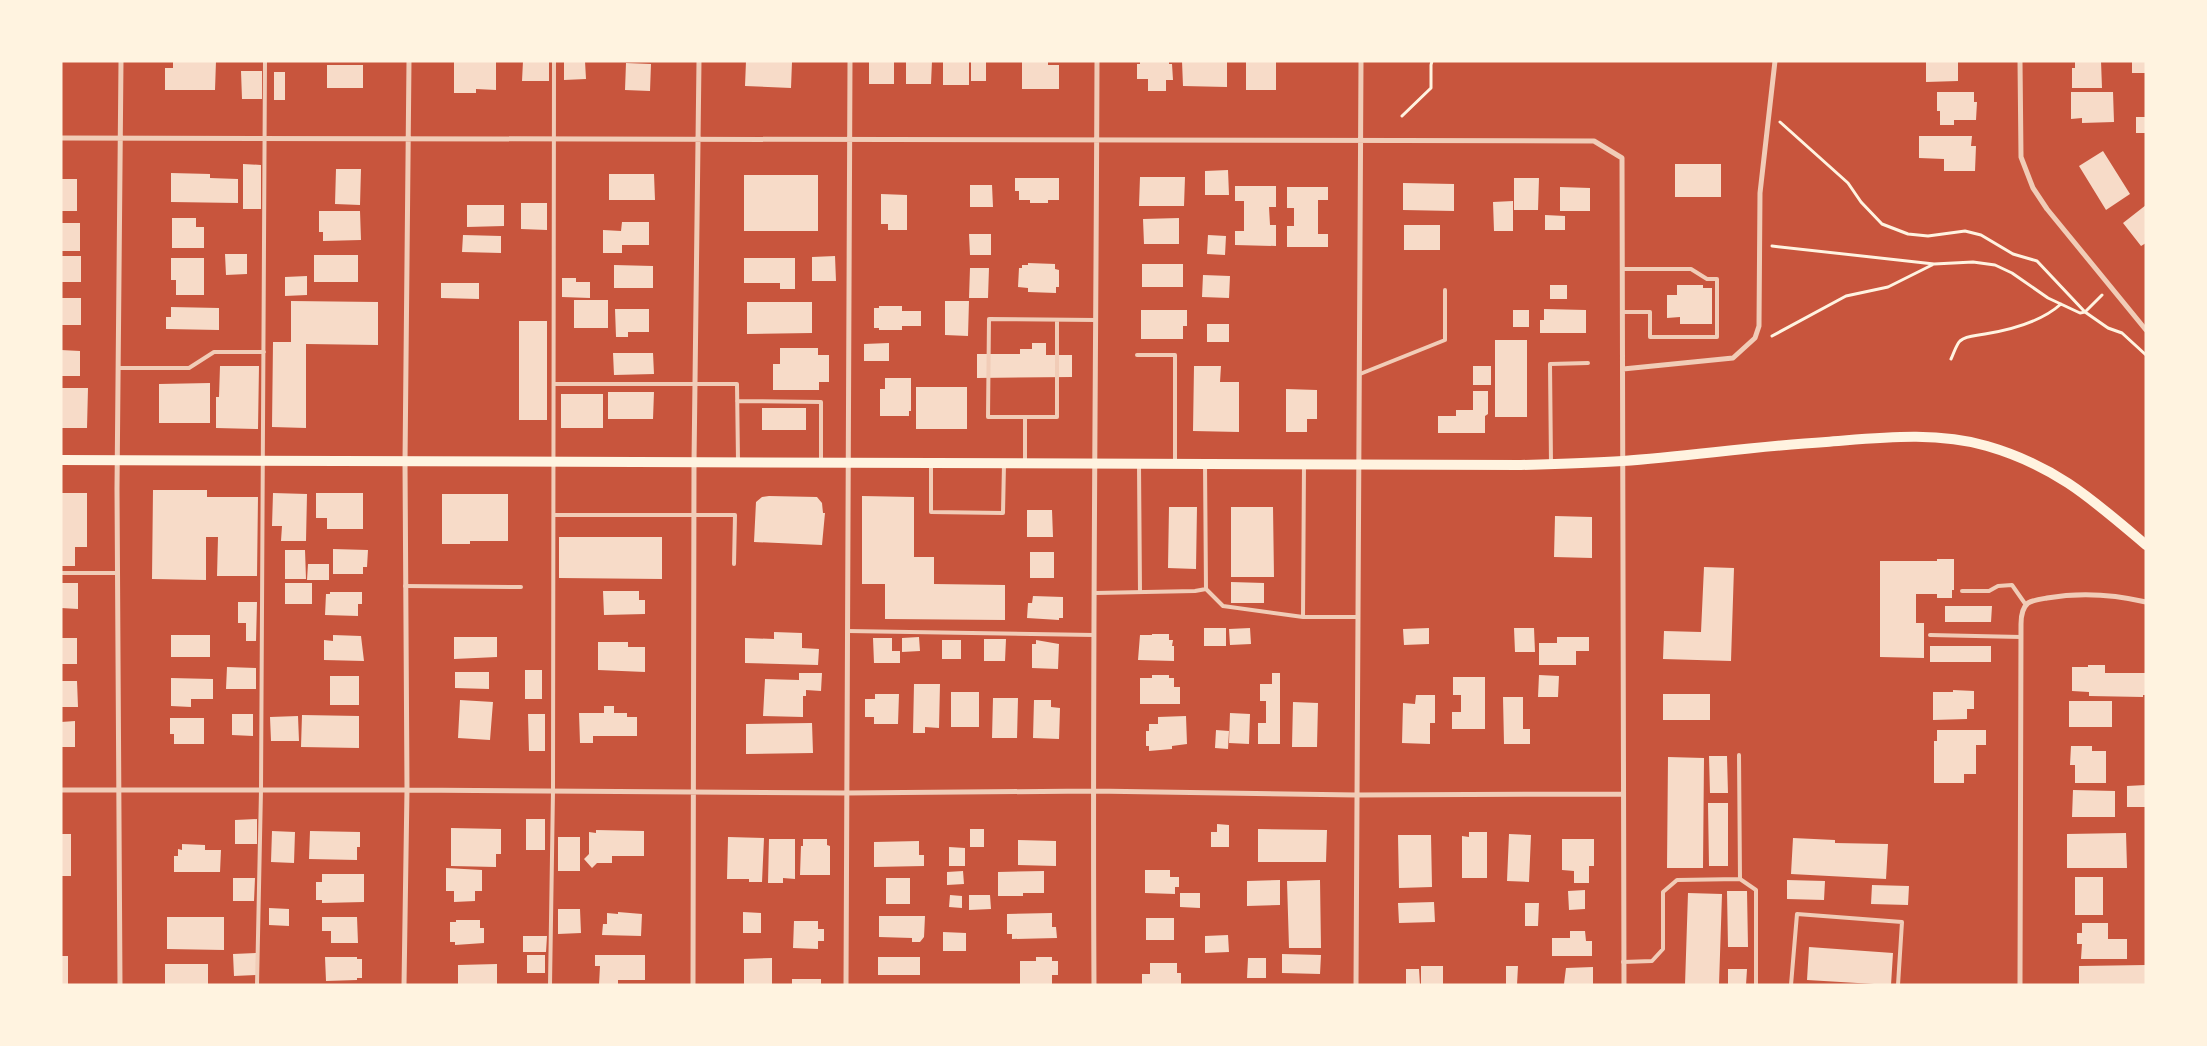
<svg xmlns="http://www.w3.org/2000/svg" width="2207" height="1046" font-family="Inter,sans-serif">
	<rect width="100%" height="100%" fill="#c8553d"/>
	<path fill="#f7dbc8" d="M173,61H216L215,90H165V68H173Z
		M454,61H496V90L476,89V93H454Z
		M523,61H549V81H522Z
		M585,61L586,79L564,80V62Z
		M746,61L792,62L791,88L745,86Z
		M869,61H894V84H869Z
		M906,61H932L931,84H906Z
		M943,61H969V85H943Z
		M971,61H986V81H971Z
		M1140,61H1169V64H1172L1173,80H1166V91H1148V79H1137V64H1140Z
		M1182,61H1227V87L1183,86Z
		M1246,61H1276V90H1246Z
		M1926,61H1958V81L1926,82Z
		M2075,61H2101L2102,88H2072V68H2075Z
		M2132,61H2146V73H2132Z
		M1022,62H1048V65H1059V89H1022Z
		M626,63L651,64L650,91L625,90Z
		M327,65H363V88H327Z
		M241,71H262V99H242Z
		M274,72H285V100H274Z
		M1937,92H1974V102H1977L1976,120H1954V125H1940V111H1937Z
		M2071,92H2113L2114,122L2082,123V118L2071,119Z
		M2136,117H2146V133H2136Z
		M1919,136H1972L1971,146H1976L1975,171H1944V159L1919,158Z
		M2103,151L2130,194L2106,210L2079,166Z
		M243,164L261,165V209H243Z
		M1675,164H1721V197H1675Z
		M336,169H361L360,205L335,204Z
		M1228,170L1229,195H1205V171Z
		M171,173L210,174V178L238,179V203L171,202Z
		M609,174H654L655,200H609Z
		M744,175H818V231H744Z
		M1140,177H1185L1184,206H1139Z
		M1015,178H1059V200H1048V203H1030V200H1019V191H1015Z
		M1514,178H1539L1538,210H1514Z
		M61,179H77V211H61Z
		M1403,183L1454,184V211L1403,210Z
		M970,185H992L993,207H970Z
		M1235,186H1276V207H1269L1270,225H1276V246L1235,245V231H1244V201H1235Z
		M1287,187H1328V200H1318V234H1328V247H1287V226H1294V208H1287Z
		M1560,187L1590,188V211H1560Z
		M881,194L907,195V230H888V224H881Z
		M1513,201V231H1494L1493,202Z
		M521,203H547V230L521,229Z
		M467,205H504V226L467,227Z
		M2146,205V243L2141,246L2123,223Z
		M319,211H360L361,240L323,241V232H319Z
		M1545,215L1565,216V230H1545Z
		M172,218H196V227H204V248H172Z
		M1179,218V244H1144L1143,219Z
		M622,222H649V245H622V253H603V230L621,231Z
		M61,223H80V251H61Z
		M1404,225H1440V250H1404Z
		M969,234H991V255H970Z
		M463,235L501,236V253L462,252Z
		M1208,235L1226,236L1225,255L1207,254Z
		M225,254H247V274L226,275Z
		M314,255H358V282H314Z
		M61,256H81V282H61Z
		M835,256L836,281H812V257Z
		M171,258H204V295H176V280H171Z
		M744,258H795V289H780V283H744Z
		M1028,263L1055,264V269L1059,270V287H1056V293L1028,292V288L1018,287L1019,268H1022V265H1028Z
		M1142,264H1183V287H1142Z
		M614,265L653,266V288H614Z
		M970,268H989L988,298H969Z
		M1203,275L1230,276L1229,298L1202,297Z
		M307,276V295L285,296V277Z
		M562,278H576V282H590V298L562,297Z
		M441,283H479V299L441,298Z
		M1550,285H1567V299H1550Z
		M1677,285H1703V288H1712V324H1680V317L1667,318V295H1677Z
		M61,298H81V325H61Z
		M574,300H608V328H574Z
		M291,301L378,302V345L306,344V428L272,427L273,342H291Z
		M945,301H969L968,336L945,335Z
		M747,302H812V333L747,334Z
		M879,306H902V311H921V326H902V330H879V328H874V308H879Z
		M171,307L219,308V330L166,329V317H171Z
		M615,309H649V332H628V337H616Z
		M1544,309L1586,310V333H1540V320H1544Z
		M1141,310H1187V326H1183V339H1141Z
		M1513,310H1529V327H1513Z
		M519,321H547V420H519Z
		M1207,324H1229V342H1207Z
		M1495,340H1527V417H1495Z
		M889,343V361H864V344Z
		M1032,343H1046V355H1072V377L977,378V354H1020V349H1032Z
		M780,348H818V355H829V382H819V390H773V364H780Z
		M61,350L80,351V376H61Z
		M613,353H653L654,374L614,375Z
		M220,366H259L258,429L216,428V397H219Z
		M1194,366H1221L1220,382H1239V432L1193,431Z
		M1473,366H1491V385H1473Z
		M885,378H911V411H909V416H880V389H885Z
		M210,383V423H159V384Z
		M916,387H967V429H916Z
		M61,388H88L87,428H61Z
		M1286,389L1317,390V419H1307V432H1286Z
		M1473,391H1488V414L1485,416V433H1438V416H1456V410H1473Z
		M608,392H654L653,419H608Z
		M561,394H603V428H561Z
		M762,408H806V430H762Z
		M153,490H207V497H258L257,576H217L218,537H206V580L152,579Z
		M61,493H87V547H75V566H61Z
		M273,493L307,494L306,541H281L282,526H272Z
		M316,493H363V529H327V518H316Z
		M442,494H508V541H470V544H442Z
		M769,496L817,497L822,503L823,513H825L822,545L754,542L756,502L762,497Z
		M862,496L914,497V557H934V584L1005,585V620L885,619V584H862Z
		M1169,507H1197L1196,569L1168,568Z
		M1231,507H1273L1274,577H1231Z
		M1027,510H1052L1053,537H1027Z
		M1555,516L1592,517V558L1554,557Z
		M559,537H662V579L559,578Z
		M333,549L368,550L367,567H363V574H333Z
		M285,550H305L306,579H285Z
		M1030,552H1054V578H1030Z
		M1937,559H1954V590H1952V598H1937V594H1916V623H1924V658L1880,657V561H1937Z
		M308,564H329V580H307Z
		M1704,567L1734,568L1731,661L1663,659L1664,631L1701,632Z
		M1231,582L1264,583V603H1231Z
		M61,583H78V609L61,608Z
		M285,583H312V604H285Z
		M603,591H639V600H645V614L604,615Z
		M330,592H362V604H358V616L325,615L326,594H330Z
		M1033,596L1063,597V618H1059V620L1027,618L1028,603H1032Z
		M238,602H257L256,641H246V623H238Z
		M1945,606H1992L1991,622H1945Z
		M1204,628H1226V646H1204Z
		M1250,628L1251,644L1230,645L1229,629Z
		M1429,628V644L1404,645L1403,629Z
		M1514,628H1534L1535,652H1515Z
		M774,632L802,633V648L819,649L818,665L745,663V638L774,639Z
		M1152,634H1169V640H1173L1172,646H1174V661L1138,660L1140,635H1152Z
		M171,635H210V657H171Z
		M333,635L361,636L364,661L324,660V640L333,641Z
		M454,637H497V657L454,659Z
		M919,637L920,651L902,652V638Z
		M1557,637H1589V651H1576V665H1539V643H1557Z
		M61,638H77V664H61Z
		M873,638H892V651H900V663H874Z
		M984,639H1006L1005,661H984Z
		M942,640H961V659H942Z
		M1036,640L1059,644L1058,669L1032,668V644H1036Z
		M598,642H628V647H645V672L598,670Z
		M1930,646H1991V662H1930Z
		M2088,665H2105V673H2146V695H2143V697L2089,696V692L2072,691V667H2088Z
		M227,667L256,668V689H226Z
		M525,670H542V699H525Z
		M455,672H489V689L455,688Z
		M799,673H822L821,691L806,690V696H803V717L763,716L765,679L799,680Z
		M1272,673H1280V744H1258V723H1266V701H1260V684H1272Z
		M1152,675H1169V678H1174V687H1180V704H1140V678H1152Z
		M1539,675L1559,676L1558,697H1538Z
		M330,676H359V705H330Z
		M1453,677H1485V729H1452V712H1461V695H1453Z
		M171,678L213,679V699H191V707L171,706Z
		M61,681H77L78,707H61Z
		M914,684H940L939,728L925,727V733H913Z
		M1953,690L1974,691V709H1967V719L1933,720V692H1953Z
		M951,692H979V727H951Z
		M875,694H899L898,724H874V717H865V699H875Z
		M1663,694H1710V720H1663Z
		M1416,695H1435V723H1430V744L1402,743L1403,703L1415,704Z
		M1503,697H1523V729H1530V744H1504Z
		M993,698H1018L1017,738H992Z
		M460,700L493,702L490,740L458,738Z
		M1034,700H1051V707L1060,708L1059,739L1033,738Z
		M2069,701H2112V727H2069Z
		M1293,702L1318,703L1317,747H1292Z
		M604,706H614V713H627V717H637V736H593V743H580L579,713H604Z
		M1230,713L1250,714L1249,744L1229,743Z
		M232,714H253V736L232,735Z
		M528,714H545V751H529Z
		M302,715L359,716V748L301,747Z
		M298,716L299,741H271L270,717Z
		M1186,716L1187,744L1172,746V749L1149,751V746H1146V731H1149V724H1158V717Z
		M170,718H204V744H174V734H170Z
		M75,721V747H61V722Z
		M812,723L813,753L746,754V724Z
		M1216,730L1229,731L1228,749L1215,748Z
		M1937,730H1986V745H1976V774H1964V783H1934V741H1937Z
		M2071,746H2092V751H2106V783H2075V765H2070Z
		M1709,756H1727L1728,793H1710Z
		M1668,757L1704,758L1703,868H1667Z
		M2146,785V807H2127V786Z
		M2073,790L2115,791V817H2072Z
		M1708,803H1728V866H1709Z
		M257,819V844H235V820Z
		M526,819H545V850H526Z
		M1217,824L1229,825V847H1211V832H1217Z
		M451,828L501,829V854H496V867L451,866Z
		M970,829H984V847H970Z
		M1258,829L1327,830L1326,862H1258Z
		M596,830L644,831V856H612V863H597L592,868L584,859L589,854V832L596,833Z
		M272,831L295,832L294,863L271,862Z
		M310,831L360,832V847H357V860L309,859Z
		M1469,832H1487V878H1462V836L1469,837Z
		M2126,833L2127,868H2067V834Z
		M61,834H71V876H61Z
		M1509,834L1531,835L1529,882L1507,881Z
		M1398,835H1431L1432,887L1399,888Z
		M558,837H580V871H558Z
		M728,837L764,838L762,882H749V879H727Z
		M1793,838L1835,840V843L1888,844L1886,879L1791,874Z
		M769,839H795V879L783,878V883H768Z
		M803,839H827V845L830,846V875H800L801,846H803Z
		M1562,839H1594V866H1589V883H1574V871L1562,870Z
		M1018,840L1056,841V866L1018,865Z
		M919,841V855H924V866L874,867V842Z
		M182,844L205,845V850H221L220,872H174V856H178V849L182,850Z
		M949,847L965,848V866H949Z
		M446,868L482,870V891H475V901L454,902V891H446Z
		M1145,870H1170V877H1179V887H1175V894L1145,893Z
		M963,871L964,884L947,885V872Z
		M1044,871V893H1023V896H998V872Z
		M322,874H364V902L322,903V900H316V882H322Z
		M2075,877H2103V915H2075Z
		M233,878H255L254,901H233Z
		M886,878H910V904H886Z
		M1280,880V905L1247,906V881Z
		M1320,880L1321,948H1289L1287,881Z
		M1787,880L1825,881L1824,900L1787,899Z
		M1872,885L1909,886L1908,905L1871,904Z
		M1585,890V909L1569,910L1568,891Z
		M1727,891H1747L1748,947H1728Z
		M1180,893H1200V908L1180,907Z
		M1688,893L1722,894L1719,985H1685Z
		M950,895L962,896V908L949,907Z
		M969,895H990L991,909L969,910Z
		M1434,902L1435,922L1399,923L1398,903Z
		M1525,903H1539L1538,926H1525Z
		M269,908L289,909V926L269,925Z
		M558,909H580L581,933L558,934Z
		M618,912L642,914L641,936L602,935L603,924H607V913L618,914Z
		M743,912L761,913V933H743Z
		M1052,913V927H1056L1057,938L1012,939V934H1007V914Z
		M879,916H925L924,937L920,942H912V938L879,937Z
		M167,917H224V950L167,949Z
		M322,917H357L358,943H331V931H322Z
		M1146,918H1174V940H1146Z
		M456,920H480V928H484V943L455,945V942H450V922H456Z
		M794,921H818V929H824V941H818V949L793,948Z
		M2082,923H2108V939H2127V959H2081L2082,944H2077V933H2082Z
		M1570,931H1585L1586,941H1592V956H1552V938H1570Z
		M943,932L966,933V951H943Z
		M1228,935L1229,952L1205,953V936Z
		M523,936H547L546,952H523Z
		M1809,947L1893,953L1891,985L1807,980Z
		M256,953V975L234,976L233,954Z
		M1282,954L1321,955L1320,974L1282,973Z
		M527,955H545V973H527Z
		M595,955H645V980H618V985H599L600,966H595Z
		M61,956H68V985H61Z
		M325,957H357V959H362V978H357V980L326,981Z
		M878,957H920V975H878Z
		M1036,957H1052V961H1058V975H1052V985H1020V961H1036Z
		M772,958V985H744V959Z
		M1248,958H1266V978H1247Z
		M1150,963H1177V973H1181V985H1142V974H1150Z
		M165,964H208V984L165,985Z
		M497,964V985H458V965Z
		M2146,965V985H2079V966Z
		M1421,966H1443V985H1421Z
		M1506,966H1518L1517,985H1506Z
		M1593,967V984H1564L1566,968Z
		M1406,969H1419L1420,985H1406Z
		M1728,969H1747L1746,985H1728Z
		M792,979H821V985H792Z"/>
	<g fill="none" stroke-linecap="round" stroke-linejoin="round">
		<path stroke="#fff3e0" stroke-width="3" d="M1402,116L1431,88V65L1432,61
			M1780,122L1848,183L1861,202L1882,224L1908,234L1928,236L1965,231L1981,235L2013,254L2037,261L2085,312L2108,328L2122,333L2146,355
			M1772,246L1934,264L1973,262L1995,265L2012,273L2048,298L2080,313L2085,312L2102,295
			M1772,336L1846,296L1888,287L1932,265
			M1951,359C1954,353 1956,345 1960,341C1967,335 1976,336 1985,334C2010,330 2042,321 2061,304"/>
		<path stroke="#f1ccb7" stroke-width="4" d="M1623,269H1691L1707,279H1717V337H1650V312H1623
			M1137,355H1175V462
			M118,368H189L214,352H264
			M1360,374L1445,340V290
			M554,384H737L738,461
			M737,401L821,402V461
			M1025,417H1057V320
			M1025,463V417H988L989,319L1096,320
			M1205,464L1206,589
			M1304,464L1303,617H1358
			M1551,464L1550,364L1588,363
			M931,465V512L1003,513L1004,464
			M1139,465L1140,592
			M554,515H735L734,564
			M61,573H117
			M405,586L521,587
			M1962,591H1989L1998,586L2012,585L2026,605
			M1095,593L1195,591L1206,589L1223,606L1303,617
			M848,631L1094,635
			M1930,635L2021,637
			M1739,755L1740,879
			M1623,962L1652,961L1663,949V892L1677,880L1740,879L1756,890V985
			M257,985L261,790L265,61
			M550,985L553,791L554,61
			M1791,985L1797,914L1902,922L1898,985"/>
		<path stroke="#f1ccb7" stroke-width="5" d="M2020,61L2021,157L2033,188L2047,209L2146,330
			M61,138L1594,141L1622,158L1624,985
			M1623,369L1733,358L1755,338L1759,326L1760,193L1775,61
			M61,790H407L847,793L1093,791L1356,795L1622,794
			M120,985L117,489L121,61
			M404,985L407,790L405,462L409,61
			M693,985L694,463L699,61
			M846,985L850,61
			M1094,985C1092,677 1096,369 1097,61
			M1356,985L1361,61
			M2020,985L2021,624C2021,617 2022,608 2028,603C2033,600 2041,599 2047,598C2081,592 2112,594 2146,602"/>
		<path stroke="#fff3e0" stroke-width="10" d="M61,460L1521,465C1555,464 1589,463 1623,461C1690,456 1758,446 1826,442C1879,438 1935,431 1987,446C2056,466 2093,500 2146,545"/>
	</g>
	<rect width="2207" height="1046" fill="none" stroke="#fff3e0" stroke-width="125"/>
</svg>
